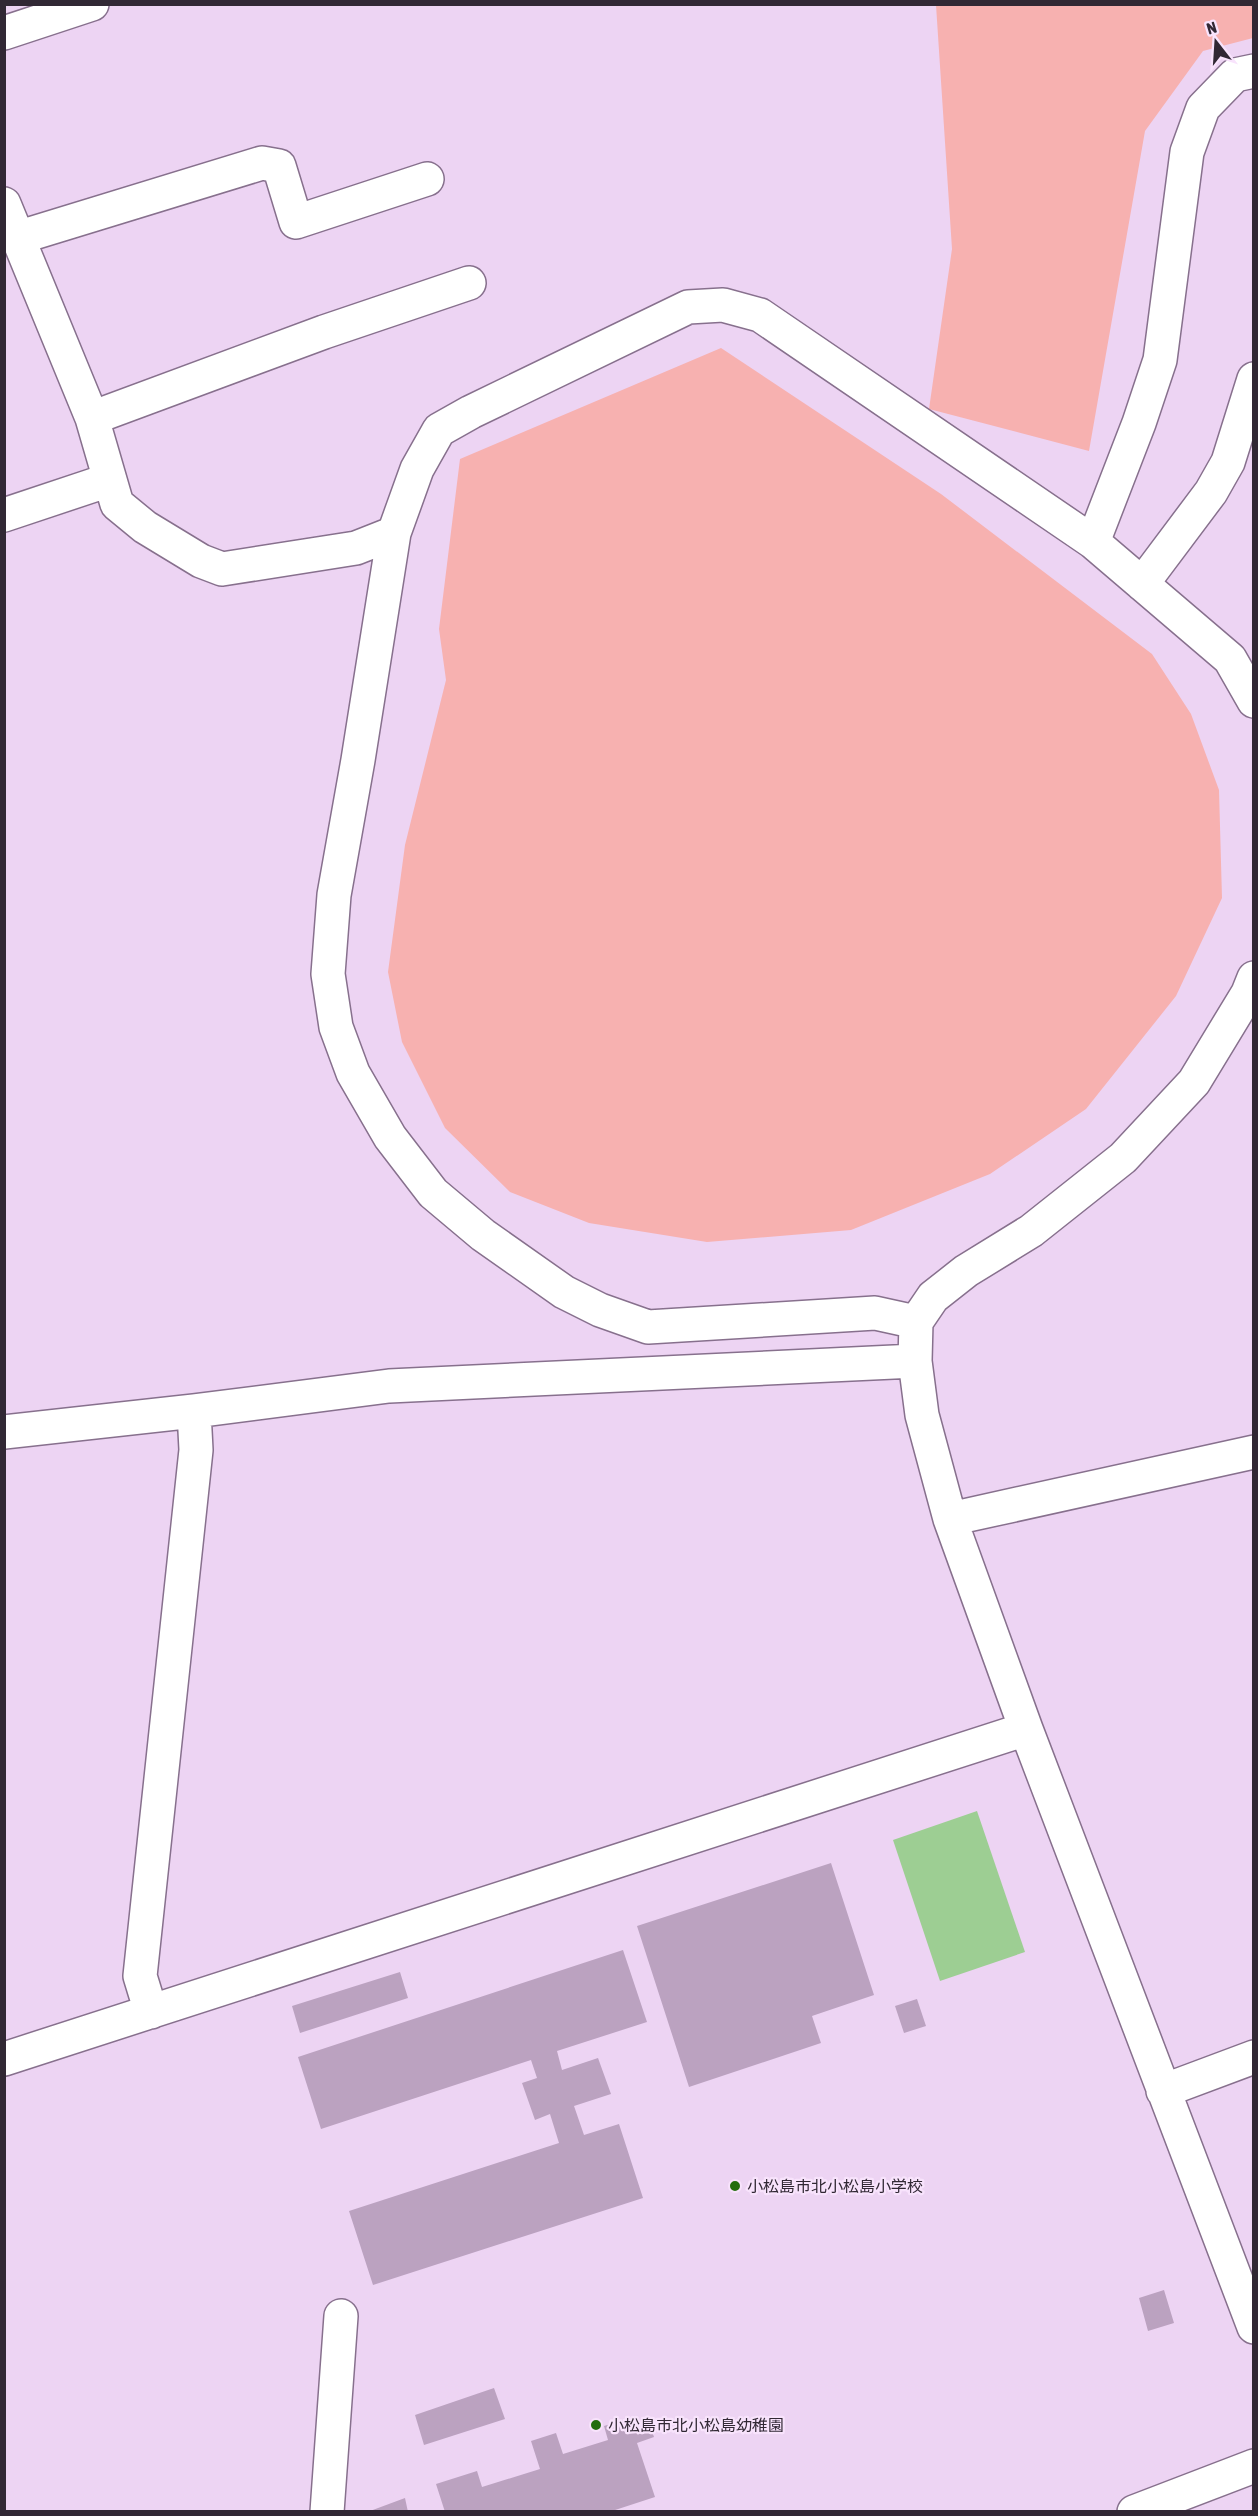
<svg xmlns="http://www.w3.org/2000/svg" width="1258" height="2516" font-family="'Asap Condensed','Noto Sans JP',sans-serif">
	<rect width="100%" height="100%" fill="#edd4f3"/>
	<path fill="#f7b1b0" d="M936,5H1253V38L1203,51L1145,131L1089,451L929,409L952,249Z
		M721,348L941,494L1152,654L1191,714L1219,790L1222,898L1176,996L1086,1109L990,1174L851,1230L707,1242L589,1223L510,1192L445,1128L402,1042L388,972L405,845L446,680L439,629L460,459Z"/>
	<path fill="#9dce93" d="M977,1811L1025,1952L940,1981L893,1840Z"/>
	<path fill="#bba2c0" d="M831,1863L874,1995L812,2016L821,2043L689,2087L637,1926Z
		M623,1950L647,2022L557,2051L562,2070L598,2058L611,2094L574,2106L584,2135L619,2124L643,2198L373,2285L349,2211L559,2143L550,2114L535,2120L522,2083L537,2078L531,2060L321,2129L298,2057Z
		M400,1972L408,1998L300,2033L292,2006Z
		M917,1999L926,2026L904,2033L895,2006Z
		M1164,2290L1174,2323L1148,2331L1139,2298Z
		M494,2388L505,2419L424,2445L415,2415Z
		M624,2420L628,2433L650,2426L654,2437L637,2443L655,2497L609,2512H445L436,2484L477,2471L482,2487L540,2469L531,2441L556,2433L563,2454L608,2440L604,2426Z
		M405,2498L408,2512H370V2511Z"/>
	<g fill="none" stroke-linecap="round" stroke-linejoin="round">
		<defs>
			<path id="minor" d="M4,33L92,4
				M4,204L92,418L117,504L145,527L201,561L222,569L356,548L394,533
				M17,238L262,163L279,166L296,222L427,179
				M92,418L324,332L469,283
				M4,515L109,480
				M1093,542L1139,423L1160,360L1187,152L1203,108L1235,75L1254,71
				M1142,584L1211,492L1228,462L1254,379
				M1254,978L1248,993L1194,1082L1123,1158L1031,1231L966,1271L933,1297L916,1322L915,1361L922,1415L950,1519L1026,1729L1254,2327
				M916,1322L875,1313L648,1327L600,1310L564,1292L483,1235L433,1193L390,1137L353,1073L336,1027L328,974L334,895L358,760L394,533L417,469L439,430L471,412L688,307L723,305L760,315L1093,542L1230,659L1254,701
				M4,1432L194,1411L389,1386L915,1361
				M950,1519L1254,1452
				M151,2012L140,1976L196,1450L194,1411
				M4,2059L1026,1729
				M1163,2091L1254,2057
				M327,2512L341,2316
				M1134,2512L1254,2466"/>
		</defs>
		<use href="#minor" stroke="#87708d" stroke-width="36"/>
		<use href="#minor" stroke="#fff" stroke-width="33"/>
	</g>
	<g fill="#236d0e" stroke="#f8e3fc" stroke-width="2">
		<circle cx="735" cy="2186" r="6"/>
		<circle cx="596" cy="2425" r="6"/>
	</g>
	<g text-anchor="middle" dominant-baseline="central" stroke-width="4.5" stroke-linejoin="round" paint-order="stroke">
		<g font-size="16" fill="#312834" stroke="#f8e3fc" text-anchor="start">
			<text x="747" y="2186">小松島市北小松島小学校</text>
			<text x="608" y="2425">小松島市北小松島幼稚園</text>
		</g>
	</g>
	<rect width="1258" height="2516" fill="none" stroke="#312834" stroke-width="12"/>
	<g transform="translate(1216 42) rotate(343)" stroke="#f8e3fc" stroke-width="4.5" paint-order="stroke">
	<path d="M0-4.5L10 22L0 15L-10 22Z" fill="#312834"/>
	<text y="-9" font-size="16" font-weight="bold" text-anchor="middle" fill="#312834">N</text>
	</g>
</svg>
